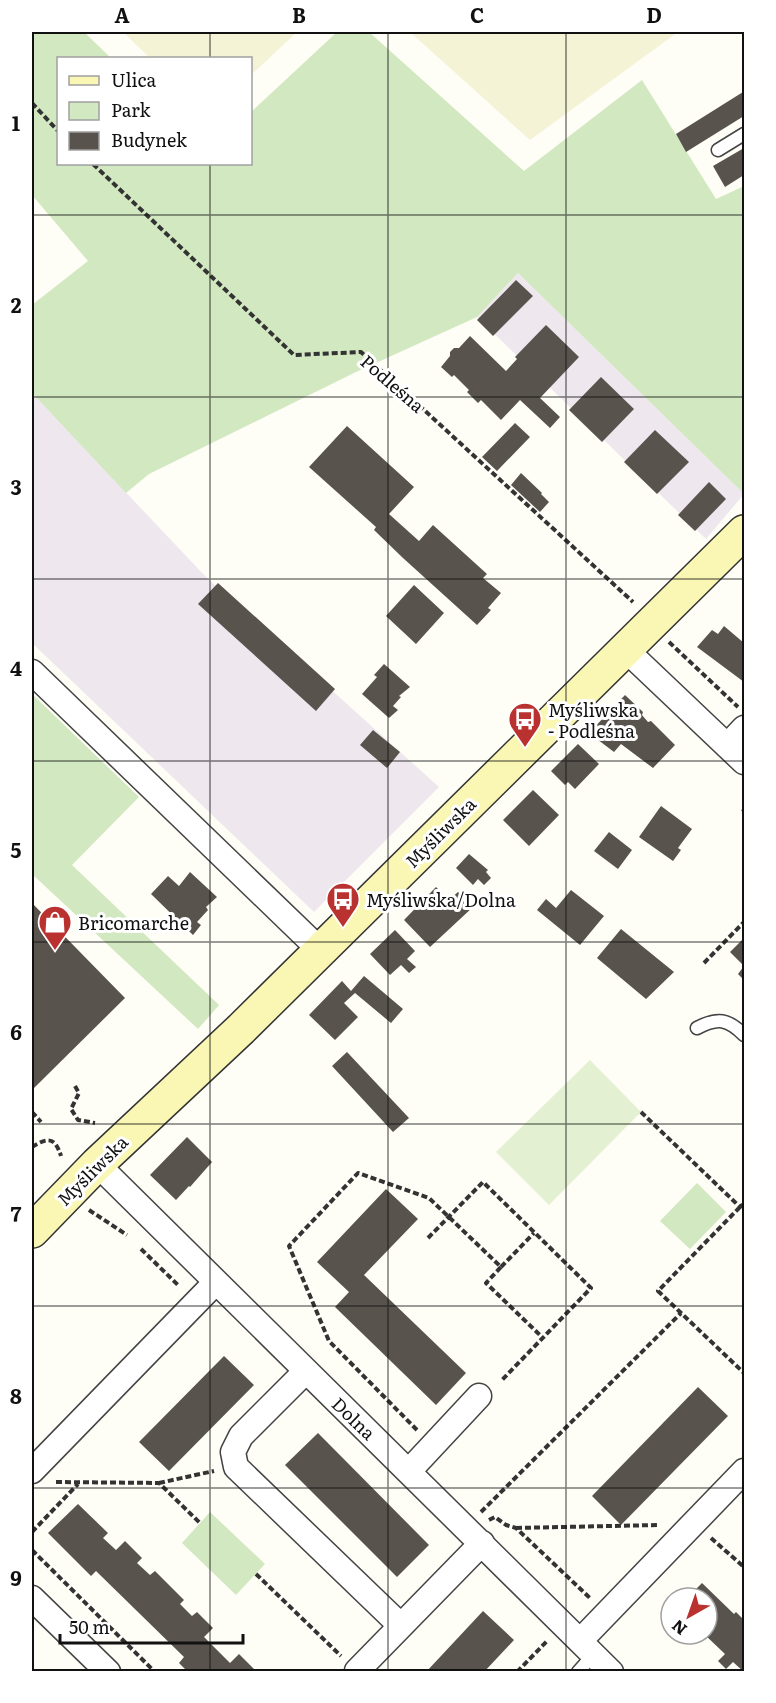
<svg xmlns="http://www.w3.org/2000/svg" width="776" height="1703" font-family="Literata,serif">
	<rect width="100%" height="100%" fill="#fefdf6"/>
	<path fill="#eee7ee" d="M518,273L744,494L706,539L477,317Z
		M32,393L205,576L439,787L314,912L32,643Z"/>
	<path fill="#f4f3d6" d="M123,32H297L251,75L250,58H150Z
		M410,32H678L530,140Z"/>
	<path fill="#d2e8c0" d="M32,32H84L111,58H58V164H250L251,112L337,32H369L524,171L642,80L716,199L744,186V494L518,273L477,317L356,372L149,474L126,493L32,393V305L88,261L32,195Z
		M32,694L139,797L72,865L219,1005L198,1029L32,874Z
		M697,1183L726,1212L690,1249L660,1221Z
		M210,1512L265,1564L236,1595L182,1543Z"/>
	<path fill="#e3f0d1" d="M590,1060L641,1112L549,1205L496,1152Z"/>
	<path fill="#59534e" d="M743,92L744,95V116L686,152L676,134Z
		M744,148V175L725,187L713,166Z
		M516,280L533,296L493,336L477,320Z
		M546,325L579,357L540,398L560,417L550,428L520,400L501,420L481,400L478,403L467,392L469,390L454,375L452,377L441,367L450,356V352L454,348H459L470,336L506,371L517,359L515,357Z
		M601,377L634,409L602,442L569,410Z
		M515,423L530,437L497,471L482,457Z
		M347,426L414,487L389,514L419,541L433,525L487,574L483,578L501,593L488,608L491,610L477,625L403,558L374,530L376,527L309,467Z
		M655,430L689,462L657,494L624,462Z
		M521,473L542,493L541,494L549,502L540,512L511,485Z
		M709,482L726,499L695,531L678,515Z
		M218,583L335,689L316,711L198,604Z
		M414,585L444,613L416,644L386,616Z
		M724,626L744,643V682L697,647L712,630L718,634Z
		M384,664L410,687L399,696L401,697L393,706L398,710L389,718L362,694L377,677L374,675Z
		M625,695L643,712L642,715L648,722L651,721L675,745L653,768L621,744L614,752L589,733Z
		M373,730L400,752L387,768L360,745Z
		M578,744L599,764L575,789L568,782L565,785L551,771Z
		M533,790L559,815L529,846L503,820Z
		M661,806L692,829L678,848L681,850L673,861L639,837Z
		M609,832L632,850L618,869L594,851Z
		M469,854L488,870L486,872L491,878L484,885L478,879L473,885L456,868Z
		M190,872L217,897L206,907L208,910L197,922L201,925L193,935L151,894L168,876L179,886Z
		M436,887L449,900L458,892L473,907L430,947L404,920Z
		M571,890L604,916L580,945L537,910L546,899L556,908Z
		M32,903L125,998L32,1090Z
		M621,929L674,972L646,999L597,958Z
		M395,930L415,951L407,959L416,967L409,973L401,965L390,975L370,954Z
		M744,938V966L730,952Z
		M744,966V980L738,974Z
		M364,976L403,1009L391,1023L355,993L344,1003L358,1017L335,1040L309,1015L342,981L351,991Z
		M347,1052L409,1118L393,1132L332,1066Z
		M187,1137L212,1162L190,1187L189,1186L176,1200L150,1175Z
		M386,1189L418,1219L364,1275L466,1373L436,1405L335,1307L349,1292L317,1262Z
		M224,1356L254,1385L169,1471L139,1442Z
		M698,1387L728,1416L621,1525L592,1496Z
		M318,1433L429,1545L397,1577L285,1465Z
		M78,1504L108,1533L103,1538L116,1550L125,1541L142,1558L137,1563L150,1575L155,1571L184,1600L180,1604L192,1616L197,1612L213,1628L204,1637L230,1663L239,1654L257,1672H188L179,1663L184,1657L96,1571L91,1576L48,1533Z
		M702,1583L734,1614L736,1612L744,1620V1672L733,1662L726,1669L718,1661L725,1654L704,1634H707V1598H687Z
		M483,1611L514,1640L484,1672H426Z"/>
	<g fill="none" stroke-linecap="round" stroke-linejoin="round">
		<defs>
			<path id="lane" d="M718,150L744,134
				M697,1028C718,1017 728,1019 744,1035
				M578,1672L594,1654"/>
			<path id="street" d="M625,649L744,762
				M32,672L321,951
				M727,746L744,728
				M97,1164L611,1672
				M305,1372L241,1436L233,1452L236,1467L400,1625
				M32,1471L216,1282
				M409,1471L479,1396
				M32,1598L108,1672
				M580,1641L744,1471
				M357,1671L482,1543"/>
			<path id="secondary" d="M32,1231L97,1164L241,1029L744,532"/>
		</defs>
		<use href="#lane" stroke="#444" stroke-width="15"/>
		<use href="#street" stroke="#444" stroke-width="27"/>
		<use href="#secondary" stroke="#333" stroke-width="36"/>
		<path stroke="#333" stroke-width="4" stroke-dasharray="6 3" stroke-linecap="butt" d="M32,103L58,131
			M93,164L294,355L361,352L633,602
			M669,642L738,707
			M743,809L744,811
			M704,963L744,922
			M75,1086L79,1093L71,1109L78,1120L95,1123
			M32,1112L41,1122
			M641,1112L740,1207L744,1203
			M32,1147C48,1137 55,1137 61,1156
			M740,1207L658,1291L744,1373
			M89,1210L127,1235
			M428,1238L483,1182L591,1288L502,1380
			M141,1249L179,1286
			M501,1267L534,1233
			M417,1430L329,1341L289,1246L358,1173L429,1198L501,1267L486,1283L543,1338
			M56,1482L159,1483L200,1523
			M159,1483L214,1471
			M481,1512L681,1313
			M489,1520L495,1517L506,1525L516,1528L591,1599
			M516,1528L658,1525
			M32,1532L78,1484
			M711,1538L744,1567
			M32,1550L155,1672
			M256,1574L341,1656
			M517,1672L548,1640"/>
		<use href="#lane" stroke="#fff" stroke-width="12"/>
		<use href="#street" stroke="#fff" stroke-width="24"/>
		<use href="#secondary" stroke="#faf7b5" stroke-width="33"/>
	</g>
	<path fill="none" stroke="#111" stroke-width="1.5" stroke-opacity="0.55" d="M210,32V58M388,32V1672M566,32V1672M210,164V1672M32,215H744M32,397H744M32,579H744M32,761H744M32,942H744M32,1124H744M32,1306H744M32,1488H744"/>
	<defs>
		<symbol id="bus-pin" viewBox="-11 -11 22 30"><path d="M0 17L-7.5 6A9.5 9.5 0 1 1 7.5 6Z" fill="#ba3230" stroke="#fff"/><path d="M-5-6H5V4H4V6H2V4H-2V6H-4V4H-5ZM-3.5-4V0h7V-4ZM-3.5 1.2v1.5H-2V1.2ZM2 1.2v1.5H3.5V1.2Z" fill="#fff"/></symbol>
		<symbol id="shop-pin" viewBox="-11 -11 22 30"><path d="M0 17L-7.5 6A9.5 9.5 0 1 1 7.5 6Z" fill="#ba3230" stroke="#fff"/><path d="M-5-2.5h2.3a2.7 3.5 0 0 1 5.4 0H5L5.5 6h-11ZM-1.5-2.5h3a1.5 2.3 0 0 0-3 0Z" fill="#fff"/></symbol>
	</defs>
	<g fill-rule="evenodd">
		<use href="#bus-pin" x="506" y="700" width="38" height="52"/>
		<use href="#bus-pin" x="324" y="880" width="38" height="52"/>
		<use href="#shop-pin" x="36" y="903" width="38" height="52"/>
	</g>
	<g text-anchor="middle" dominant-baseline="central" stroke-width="6" stroke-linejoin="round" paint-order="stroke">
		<g font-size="18" fill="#111" stroke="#fff">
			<text transform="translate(393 383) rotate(41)">Podleśna</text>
			<text transform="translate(440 832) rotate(-45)">Myśliwska</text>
			<text transform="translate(92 1170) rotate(-45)">Myśliwska</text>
			<text transform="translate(354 1418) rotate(44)">Dolna</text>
		</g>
		<g font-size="18" fill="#111" stroke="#fff" text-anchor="start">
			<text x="548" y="709">Myśliwska<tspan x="548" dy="21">- Podleśna</tspan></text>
			<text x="366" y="899">Myśliwska/Dolna</text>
			<text x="78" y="922">Bricomarche</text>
		</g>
	</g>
	<rect width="776" height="1703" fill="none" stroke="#ffffff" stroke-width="66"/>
	<rect x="57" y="57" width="195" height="108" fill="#ffffff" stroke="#a0a0a0" stroke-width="1.5"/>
	<rect x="69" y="76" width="30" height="9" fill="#faf7b5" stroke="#a0a0a0" stroke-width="1.5"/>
	<text x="111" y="87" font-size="18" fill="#111111">Ulica</text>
	<rect x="69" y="102" width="30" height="18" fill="#d2e8c0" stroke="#a0a0a0" stroke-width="1.5"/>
	<text x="111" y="117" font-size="18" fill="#111111">Park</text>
	<rect x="69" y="132" width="30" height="18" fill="#59534e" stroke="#a0a0a0" stroke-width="1.5"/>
	<text x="111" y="147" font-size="18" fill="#111111">Budynek</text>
	<g transform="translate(689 1616) rotate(220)"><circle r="28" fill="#ffffff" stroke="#a0a0a0" stroke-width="1.5"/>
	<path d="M0-4.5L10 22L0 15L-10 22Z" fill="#ba3230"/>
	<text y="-9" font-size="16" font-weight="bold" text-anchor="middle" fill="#111111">N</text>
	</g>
	<path d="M60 1634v9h183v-9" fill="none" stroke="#111111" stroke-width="3"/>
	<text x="69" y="1634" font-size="18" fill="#111111" stroke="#ffffff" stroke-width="4.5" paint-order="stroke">50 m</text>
	<rect x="33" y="33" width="710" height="1637" fill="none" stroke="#111" stroke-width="2"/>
	<g font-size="20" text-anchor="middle" font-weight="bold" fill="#111">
		<text x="122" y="23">A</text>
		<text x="299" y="23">B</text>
		<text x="477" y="23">C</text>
		<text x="654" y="23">D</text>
		<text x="16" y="131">1</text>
		<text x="16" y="313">2</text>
		<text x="16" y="495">3</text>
		<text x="16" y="676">4</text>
		<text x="16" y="858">5</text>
		<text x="16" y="1040">6</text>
		<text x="16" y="1222">7</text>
		<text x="16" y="1404">8</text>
		<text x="16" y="1586">9</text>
	</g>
</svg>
